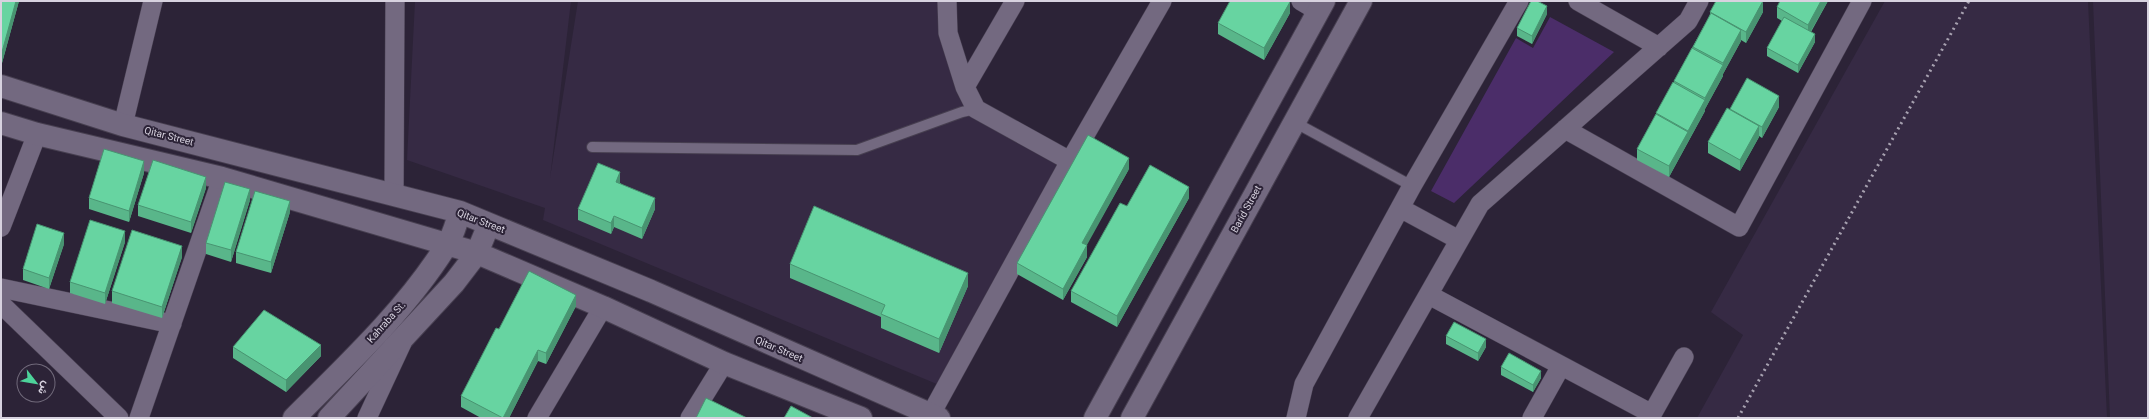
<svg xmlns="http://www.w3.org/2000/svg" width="2149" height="419" font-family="Roboto,Vazirmatn,sans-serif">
	<rect width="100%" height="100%" fill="#2c2337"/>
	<path fill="#362a44" d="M415,1H571L550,178L578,1H947L976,109L1070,161L944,387L543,220L545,208L407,160Z
		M1885,1H2088L2107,418H1697L1743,335L1711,312Z
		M2093,1H2148V418H2110Z"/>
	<path fill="#4b2d69" d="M1550,17L1614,52L1454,203L1431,191L1516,38L1533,48Z"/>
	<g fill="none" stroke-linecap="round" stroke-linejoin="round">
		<defs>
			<path id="service" d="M1294,122L1412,186
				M592,147L857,150L962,112L976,109"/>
			<path id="minor" d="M947,1L948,33L965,87L976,109L1070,161
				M1301,1L1318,11
				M1578,1L1659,47
				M965,87L1015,1
				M123,125L153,1
				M1565,129L1739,227L1862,1
				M394,194L395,1
				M1400,208L1459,240
				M1,227L37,134
				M1,288L172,324
				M1429,295L1652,414L1684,357
				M1,304L119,418
				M931,414L1070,161L1162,1
				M139,418L222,178
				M367,418L402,343
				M537,418L603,307
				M690,418L724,363
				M1296,418L1304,384L1412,186L1519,1
				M1358,418L1480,204L1688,21L1699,1
				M1532,418L1561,366"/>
			<path id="secondary" d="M1,86L123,125L460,212L651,291L939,418
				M1,123L37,134L222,178L477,253L603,307L724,363L861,418
				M294,418C347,365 406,310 446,246C453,237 456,223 460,212
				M329,418L454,283L477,253L489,224
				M1095,418L1324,1
				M1132,418L1361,1"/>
		</defs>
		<use href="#service" stroke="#473f50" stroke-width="12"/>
		<use href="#minor" stroke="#473f50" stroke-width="20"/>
		<use href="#secondary" stroke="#473f50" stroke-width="24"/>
		<use href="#service" stroke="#736980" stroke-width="10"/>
		<use href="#minor" stroke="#736980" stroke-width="19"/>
		<use href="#secondary" stroke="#736980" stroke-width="22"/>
		<path stroke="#a7a1b0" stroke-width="3" stroke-dasharray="2 4" stroke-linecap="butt" d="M1738,418L1969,1"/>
	</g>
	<path fill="#59b68a" d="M1,1H19L2,63H1Z
		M1828,1L1811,32L1815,42L1798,73L1767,56V48L1782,21L1777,18V7Z
		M1710,12H1763L1746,43L1741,40V41L1723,74V76L1705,109V111L1669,177L1637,160V149L1656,114V113L1674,83V81L1710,15Z
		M1290,13L1264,60L1218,34V23Z
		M1547,14L1532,44L1517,36V28Z
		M1779,107L1762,138L1759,136V137L1740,171L1708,153V142L1730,110V109Z
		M1129,169L1086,245L1087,257L1063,300L1017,274V263Z
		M144,173L129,222L89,209V198Z
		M620,183L655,209L642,239L614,227L611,234L578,220V209Z
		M206,188L191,233L138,216V205Z
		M1189,198L1117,327L1071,302V291L1127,206Z
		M250,200L231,262L206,254V243Z
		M290,212L271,273L236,263V252Z
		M125,242L105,304L70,293V282Z
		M64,244L49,289L23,280V269Z
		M182,257L162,318L112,303V291Z
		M790,264L968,286L939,353L881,328V317L790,278Z
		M576,306L546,364L538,361L509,418H481L461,407V396L499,329Z
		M1446,336L1486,347L1478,361L1446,344Z
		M233,347L321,356L286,392L233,358Z
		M1501,367L1541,378L1533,392L1501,375Z"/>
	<path fill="#489471" d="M16,1H19L2,63V52Z
		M1763,1V12L1746,43V32Z
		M1821,1H1828L1808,36V25Z
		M1290,2V13L1264,60V48Z
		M1547,6V14L1532,44V36Z
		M1741,30V41L1723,74V76L1705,109V111L1669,177V166L1705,100V98L1723,66V63Z
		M1815,34V42L1798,73V65Z
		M1779,96V107L1762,138V127Z
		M1759,126V137L1740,171V160Z
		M1129,158V169L1082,254V243Z
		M144,161V173L129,222V211Z
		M620,172V184L616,182Z
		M206,177V188L191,233V222Z
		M1189,187V198L1117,327V316Z
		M250,189V200L231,262V250Z
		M655,198V209L642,239V228Z
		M290,201V212L271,273V262Z
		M614,216V227L611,234V223Z
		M125,231V242L105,304V293Z
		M64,233V244L49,289V278Z
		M1087,245V257L1063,300V289Z
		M182,246V257L162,318V307Z
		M968,273V286L939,353V339Z
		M576,295V306L546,364V353Z
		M1486,339V347L1478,361V353Z
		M321,345V356L286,392V380Z
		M538,350V361L509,418H503Z
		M1541,371V378L1533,392V385Z"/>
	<path fill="#67d4a1" stroke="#489471" d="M1,1H16L2,52L1,51Z
		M1230,1H1288L1290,2L1264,48L1218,23Z
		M1531,1H1537L1547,6L1532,36L1517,28Z
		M1716,1H1763L1746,32L1710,12Z
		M1780,1H1821L1808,25L1777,7Z
		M1711,13L1741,30L1723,63L1693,47Z
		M1784,17L1815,34L1798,65L1767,48Z
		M1692,48L1723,65L1705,98L1674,81Z
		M1747,78L1779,96L1762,127L1730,109Z
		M1673,82L1705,100L1688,131L1656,113Z
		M1727,108L1759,126L1740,160L1708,142Z
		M1656,114L1688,132L1669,166L1637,149Z
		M1088,135L1129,158L1082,243L1087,245L1063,289L1017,263Z
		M104,149L144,161L129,211L89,198Z
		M153,160L206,177L191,222L138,205Z
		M598,163L620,172L616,182L655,198L642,228L614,216L611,223L578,209Z
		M1150,165L1189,187L1117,316L1071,291L1120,203L1127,206Z
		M225,182L250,189L231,250L206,243Z
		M255,191L290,201L271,262L236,252Z
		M814,206L968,273L939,339L881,314L885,305L790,264Z
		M90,220L125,231L105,293L70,282Z
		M37,224L64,233L49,278L23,269Z
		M132,230L182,246L162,307L112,291Z
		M529,271L576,295L546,353L538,350L503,418L461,396L496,328L499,329Z
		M264,310L321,345L286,380L233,347Z
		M1454,322L1486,339L1478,353L1446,336Z
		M1509,353L1541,371L1533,385L1501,367Z
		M706,398L747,418H696Z
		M791,406L813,418H784Z"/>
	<g text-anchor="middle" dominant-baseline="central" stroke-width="4" stroke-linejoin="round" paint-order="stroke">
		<g font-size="10" fill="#d7d2df" stroke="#2c2337">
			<text transform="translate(169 136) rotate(14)">Qitar Street</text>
			<text transform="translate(1246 209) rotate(-61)">Barid Street</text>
			<text transform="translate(481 221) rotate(21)">Qitar Street</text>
			<text transform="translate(386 322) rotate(-48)">Kahraba St.</text>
			<text transform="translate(779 349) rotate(23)">Qitar Street</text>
		</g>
	</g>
	<rect width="2149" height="419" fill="none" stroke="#d7d2df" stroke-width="4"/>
	<g transform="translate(36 383) rotate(121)"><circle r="19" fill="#2c2337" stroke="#70697a"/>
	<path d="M0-3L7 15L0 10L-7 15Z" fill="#4dd39a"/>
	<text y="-6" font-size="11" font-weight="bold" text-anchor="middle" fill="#d7d2df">ش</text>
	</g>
</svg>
